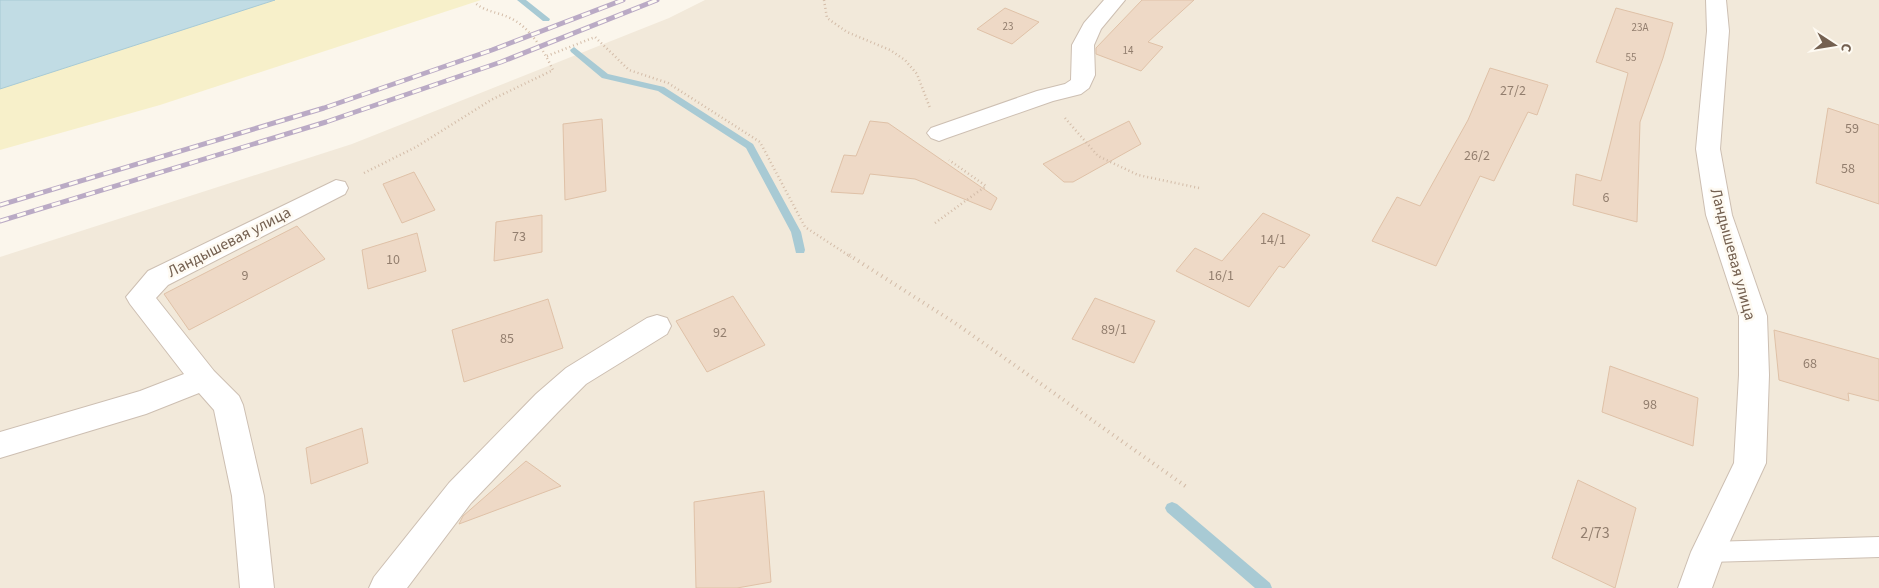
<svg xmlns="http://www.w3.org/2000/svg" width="1879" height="588" font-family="'Source Sans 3',sans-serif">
	<rect width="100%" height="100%" fill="#fbf6ec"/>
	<path fill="#f2e9da" d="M705,0H1879V588H0V257L352,144L669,18Z"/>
	<path fill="#f7f0ca" d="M275,0H481L160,105L0,150V89Z"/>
	<path fill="#c1dce4" stroke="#a8cad4" d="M0,0H275L0,89Z"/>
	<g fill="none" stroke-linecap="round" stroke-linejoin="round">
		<path fill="#a8cad4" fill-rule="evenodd" d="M517,0H526L550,19L549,21H543Z
			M574,47L608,74L664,87L753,144L801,232L805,250L804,253H796L791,232L746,148L658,91L602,78L571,52L570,50Z
			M1172,502L1177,504L1270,583L1272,588H1255L1167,512L1165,508L1167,504Z"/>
	</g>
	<path fill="#eed9c6" stroke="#dfc1a7" d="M1142,0H1194L1148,42L1163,47L1141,71L1096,54V48Z
		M1005,8L1039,22L1012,44L977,29Z
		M1616,8L1673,23L1663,58L1640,122L1637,222L1573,205L1576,174L1601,181L1628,73L1596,62Z
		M1490,68L1548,85L1537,115L1528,112L1494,181L1480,176L1436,266L1372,241L1397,197L1420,206L1468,120Z
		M1828,108L1879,125V204L1816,183Z
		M602,119L606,191L565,200L563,124Z
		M870,121L888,123L997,198L991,210L915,179L870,174L863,194L831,192L844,155L856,156Z
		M1129,121L1141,144L1073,182H1064L1043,164Z
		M414,172L435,210L402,223L383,184Z
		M1263,213L1310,235L1284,268L1279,266L1249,307L1176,271L1195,248L1222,261Z
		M542,215V252L494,261L496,222Z
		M297,226L325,259L189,330L164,294Z
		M417,233L426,271L368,289L362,250Z
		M733,296L765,345L707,372L676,321Z
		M1095,298L1155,321L1134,363L1072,339Z
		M548,299L563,348L464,382L452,330Z
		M1774,330L1879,359V401L1848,393L1849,401L1779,380Z
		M1610,366L1698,398L1693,446L1602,412Z
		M362,428L368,463L311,484L306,448Z
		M526,461L561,486L459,524L463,516Z
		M1578,480L1636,508L1615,588L1552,558Z
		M764,491L771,582L737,588H696L694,502Z"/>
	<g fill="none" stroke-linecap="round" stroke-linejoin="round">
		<defs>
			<path id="service" d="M1879,537V557L1708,562L1700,559L1697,552L1700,545L1708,542Z"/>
			<path id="minor" d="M1104,0H1125L1101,29L1094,45L1095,75L1089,88L1081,94L1053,101L947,138L939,141L931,138L927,133L931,128L1037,91L1065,84L1071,80L1072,45L1084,23Z
				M336,180L345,182L348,188L345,194L168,285L156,298L214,371L239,396L243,405L264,496L274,588H240L232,496L214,410L199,393L146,414L0,458V432L140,391L184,374L130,304L126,297L148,271Z
				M657,315L667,318L671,326L667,334L586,384L558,412L471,503L407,588H369L374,577L449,483L536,394L566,368L647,318Z"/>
			<path id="tertiary" d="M1706,0H1726L1729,31L1720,149L1732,215L1767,316L1769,375L1766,463L1725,552L1712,588H1678L1691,552L1734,463L1739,375V316L1706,215L1696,149L1707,31Z"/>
		</defs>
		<use href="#service" stroke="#cdbfb2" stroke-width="2"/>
		<use href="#minor" stroke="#cdbfb2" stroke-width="2"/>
		<use href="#tertiary" stroke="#cdbfb2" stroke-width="2"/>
		<path stroke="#d3bca8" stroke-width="2.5" stroke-dasharray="1 3" stroke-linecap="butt" d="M824,0L827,18L847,32L890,50L905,60L917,74L930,108
			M547,56L595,37L629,70L668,83L760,142L805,227L851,257
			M1065,118L1098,156L1138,175L1199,188
			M364,173L416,147L491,100L553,70C544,51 530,27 510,18C498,12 485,12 474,2
			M935,223L986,186L949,160"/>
		<path stroke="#d3bca8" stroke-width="4" stroke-dasharray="1 4.5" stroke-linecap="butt" d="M849,255L955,323L1188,488"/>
		<use href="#service" fill="#fff" fill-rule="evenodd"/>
		<use href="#minor" fill="#fff" fill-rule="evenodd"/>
		<use href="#tertiary" fill="#fff" fill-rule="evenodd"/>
		<defs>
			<path id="rail" d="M0,205L324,108L492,50L623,0
				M0,221L326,122L501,62L657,0"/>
		</defs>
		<use href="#rail" stroke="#baaac5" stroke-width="5"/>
		<use href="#rail" stroke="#fefaf2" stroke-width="3" stroke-dasharray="9" stroke-linecap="butt"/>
	</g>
	<g text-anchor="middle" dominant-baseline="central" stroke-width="5" stroke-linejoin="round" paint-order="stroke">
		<g font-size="11" fill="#927e6e">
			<text x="1008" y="26">23</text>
			<text x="1640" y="27">23А</text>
			<text x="1128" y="50">14</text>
			<text x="1631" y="57">55</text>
		</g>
		<g font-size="14" fill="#927e6e">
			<text x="1513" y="91">27/2</text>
			<text x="1852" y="129">59</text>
			<text x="1477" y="156">26/2</text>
			<text x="1848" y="169">58</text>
			<text x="1606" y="198">6</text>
			<text x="519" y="237">73</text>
			<text x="1273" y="240">14/1</text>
			<text x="393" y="260">10</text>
			<text x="245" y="276">9</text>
			<text x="1221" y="276">16/1</text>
			<text x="1114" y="330">89/1</text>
			<text x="720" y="333">92</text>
			<text x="507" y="339">85</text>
			<text x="1810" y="364">68</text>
			<text x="1650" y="405">98</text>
		</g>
		<g font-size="16" fill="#746050" stroke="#fefaf2">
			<text transform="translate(229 242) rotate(-27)">Ландышевая улица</text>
			<text transform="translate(1733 254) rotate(75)">Ландышевая улица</text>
		</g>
		<g font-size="16" fill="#927e6e">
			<text x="1595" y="533">2/73</text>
		</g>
	</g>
	<g transform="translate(1834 45) rotate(102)" stroke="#fefaf2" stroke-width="4" paint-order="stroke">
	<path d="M0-4L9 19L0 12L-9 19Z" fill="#746050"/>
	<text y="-8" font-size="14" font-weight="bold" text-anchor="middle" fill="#746050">С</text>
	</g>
</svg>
